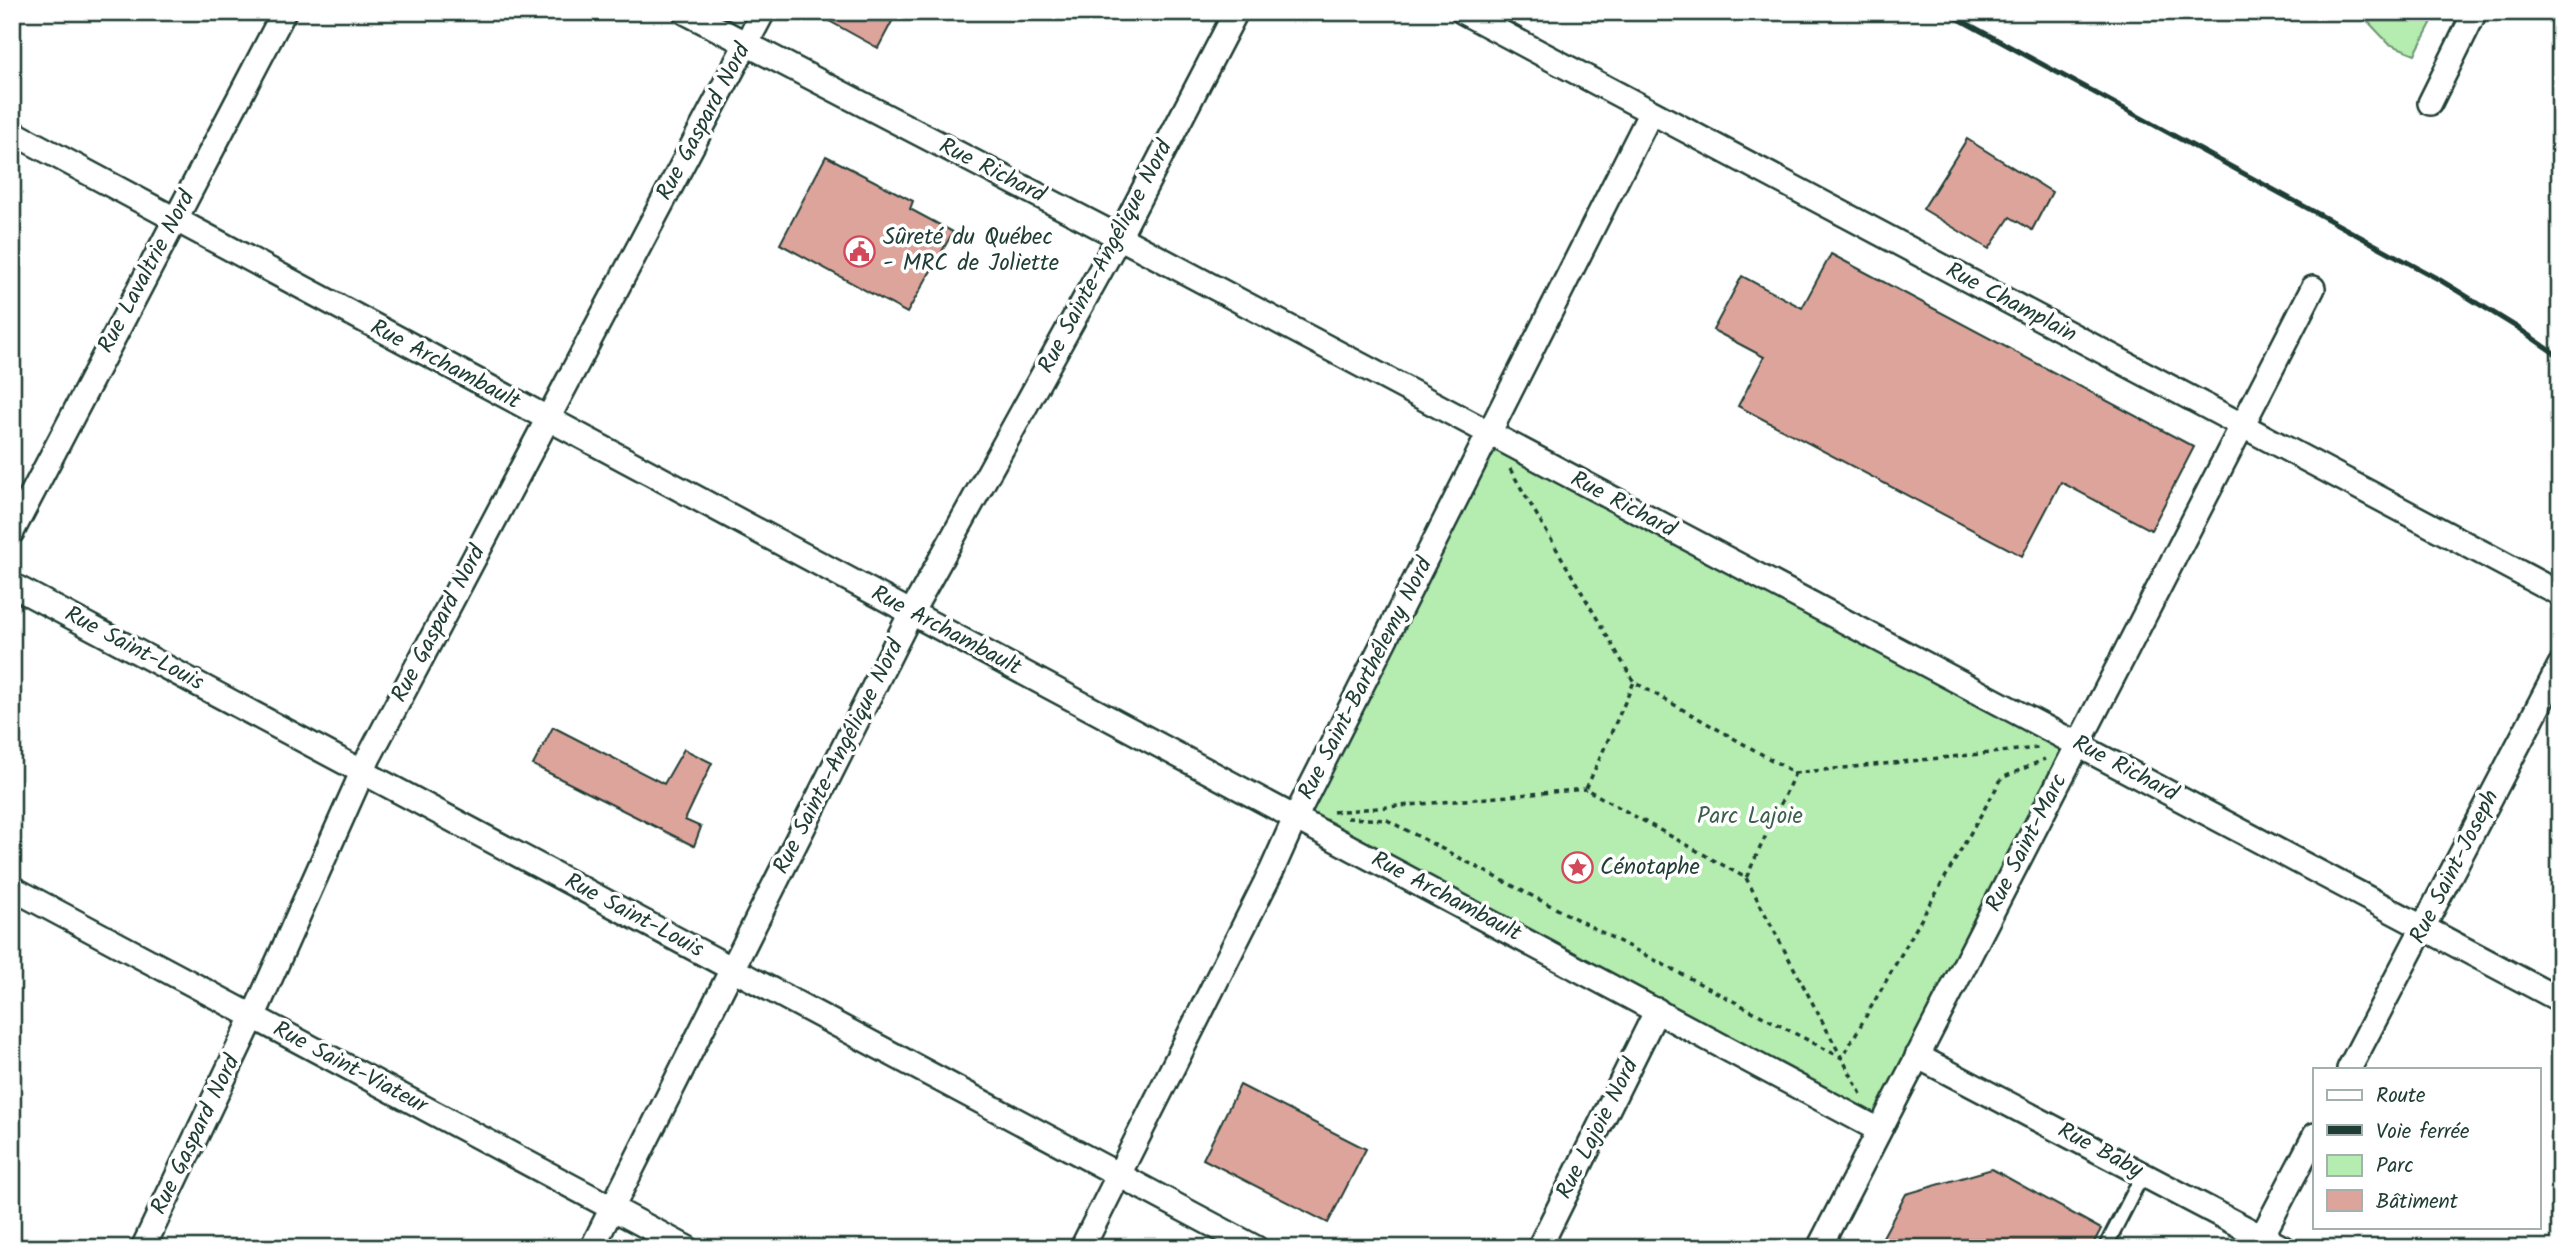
<svg xmlns="http://www.w3.org/2000/svg" width="2572" height="1260" font-family="Kalam,sans-serif">
	<rect width="100%" height="100%" fill="#fff"/>
	<filter id="ink" filterUnits="userSpaceOnUse"><feTurbulence type="fractalNoise" baseFrequency=".0143" numOctaves="2"/><feDisplacementMap in="SourceGraphic" scale="14" xChannelSelector="R" yChannelSelector="G"/><feConvolveMatrix kernelMatrix="1 2 1 2 8 2 1 2 1" color-interpolation-filters="sRGB"/></filter>
	<g filter="url(#ink)">
		<path fill="#b5ecaf" stroke="#6a9472" stroke-width="2" d="M2359,12H2437L2415,54L2389,44Z
			M1490,434L2078,744L1879,1130L1296,816Z"/>
		<path fill="#dda49b" stroke="#1f3d34" stroke-width="2" d="M813,12H897L878,48Z
			M1967,139L2052,192L2032,230L2010,217L1989,249L1923,209Z
			M826,156L913,201L910,209L953,232L907,313L780,244Z
			M1831,254L2194,447L2151,530L2061,482L2022,556L1738,406L1764,357L1713,330L1742,276L1802,308Z
			M553,727L664,784L684,749L712,763L685,820L701,827L694,846L533,765Z
			M1240,1085L1366,1149L1328,1223L1203,1159Z
			M1992,1169L2101,1229L2091,1248H1877L1906,1194Z"/>
		<g fill="none" stroke-linecap="round" stroke-linejoin="round">
			<defs>
				<path id="service" d="M2105,1248L2143,1174"/>
				<path id="minor" d="M685,12L1119,237L2560,1000
					M1463,12L2560,594
					M2430,103L2475,12
					M12,132C633,468 1259,794 1879,1130
					M12,532L284,12
					M12,585L1256,1248
					M12,888L687,1248
					M1917,1056L2283,1248
					M2349,1069L2560,665
					M143,1248L253,1017L369,757L763,12
					M592,1248L911,613L1119,237L1236,12
					M1082,1248L1272,870L1296,816L1651,112
					M1539,1248L1657,1010
					M1819,1248L2313,288
					M2256,1248L2315,1135"/>
			</defs>
			<use href="#service" stroke="#1f3d34" stroke-width="18"/>
			<use href="#minor" stroke="#1f3d34" stroke-width="28"/>
			<path stroke="#1f3d34" stroke-width="3.5" stroke-dasharray="5 5" stroke-linecap="butt" d="M1510,469L1634,682
				M1795,773L1746,878L1586,789L1634,682L1795,773L2038,748
				M1333,812L1586,789
				M1347,818L1387,820L1842,1058L2002,778L2045,759
				M1746,878L1861,1094"/>
			<use href="#service" stroke="#fff" stroke-width="12"/>
			<use href="#minor" stroke="#fff" stroke-width="23"/>
			<path stroke="#1f3d34" stroke-width="5" d="M1946,12L2440,280L2518,328L2560,357"/>
		</g>
	</g>
	<defs>
		<symbol id="civic-ring" viewBox="-11 -11 22 22"><circle r="9.5" fill="#fff" stroke="#d1495b" stroke-width="1.5"/><path d="M-.6-6.5H3V-4.5H.6V-3L4-1V1h2V6H-6V1h2V-1L-.6-3ZM-1.2 2.5V6h2.4V2.5Z" fill="#d1495b"/></symbol>
		<symbol id="sight-ring" viewBox="-11 -11 22 22"><circle r="9.5" fill="#fff" stroke="#d1495b" stroke-width="1.5"/><path d="M0-6L1.8-2.2L6-1.7L2.9 1.2L3.7 5.4L0 3.3L-3.7 5.4L-2.9 1.2L-6-1.7L-1.8-2.2Z" fill="#d1495b"/></symbol>
	</defs>
	<g fill-rule="evenodd">
		<use href="#civic-ring" x="842" y="234" width="35" height="35"/>
		<use href="#sight-ring" x="1560" y="850" width="35" height="35"/>
	</g>
	<g text-anchor="middle" dominant-baseline="central" stroke-width="7" stroke-linejoin="round" paint-order="stroke">
		<g font-size="23" fill="#1f3d34" stroke="#fff">
			<text transform="translate(704 122) rotate(-62)">Rue Gaspard Nord</text>
			<text transform="translate(992 171) rotate(27)">Rue Richard</text>
			<text transform="translate(1106 257) rotate(-62)">Rue Sainte-Angélique Nord</text>
			<text transform="translate(147 272) rotate(-62)">Rue Lavaltrie Nord</text>
			<text transform="translate(2011 303) rotate(28)">Rue Champlain</text>
			<text transform="translate(445 365) rotate(28)">Rue Archambault</text>
			<text transform="translate(1623 505) rotate(28)">Rue Richard</text>
			<text transform="translate(439 624) rotate(-62)">Rue Gaspard Nord</text>
			<text transform="translate(946 631) rotate(28)">Rue Archambault</text>
			<text transform="translate(134 649) rotate(28)">Rue Saint-Louis</text>
			<text transform="translate(1366 679) rotate(-63)">Rue Saint-Barthélemy Nord</text>
			<text transform="translate(839 757) rotate(-63)">Rue Sainte-Angélique Nord</text>
			<text transform="translate(2125 769) rotate(28)">Rue Richard</text>
			<text transform="translate(2027 843) rotate(-63)">Rue Saint-Marc</text>
			<text transform="translate(2455 867) rotate(-63)">Rue Saint-Joseph</text>
			<text transform="translate(1446 897) rotate(28)">Rue Archambault</text>
			<text transform="translate(634 916) rotate(28)">Rue Saint-Louis</text>
			<text transform="translate(350 1068) rotate(28)">Rue Saint-Viateur</text>
			<text transform="translate(1598 1129) rotate(-63)">Rue Lajoie Nord</text>
			<text transform="translate(196 1135) rotate(-64)">Rue Gaspard Nord</text>
			<text transform="translate(2100 1151) rotate(28)">Rue Baby</text>
		</g>
		<g font-size="23" fill="#1f3d34" stroke="#fff" text-anchor="start">
			<text x="883" y="238">Sûreté du Québec<tspan x="883" dy="26">- MRC de Joliette</tspan></text>
			<text x="1600" y="868">Cénotaphe</text>
		</g>
		<g font-size="23" fill="#3d604d" stroke="#fff">
			<text x="1750" y="817">Parc Lajoie</text>
		</g>
	</g>
	<rect width="2572" height="1260" fill="none" stroke="#fff" stroke-width="42"/>
	<rect x="21" y="21" width="2530" height="1218" fill="none" stroke="#1f3d34" stroke-width="2.5" filter="url(#ink)"/>
	<rect x="2313" y="1068" width="228" height="161" fill="#ffffff" stroke="#a5b1ae" stroke-width="2"/>
	<rect x="2327" y="1090" width="35" height="10" fill="#ffffff" stroke="#a5b1ae" stroke-width="2"/>
	<text x="2376" y="1102" font-size="21" fill="#1f3d34">Route</text>
	<rect x="2327" y="1125" width="35" height="10" fill="#1f3d34" stroke="#a5b1ae" stroke-width="2"/>
	<text x="2376" y="1138" font-size="21" fill="#1f3d34">Voie ferrée</text>
	<rect x="2327" y="1155" width="35" height="21" fill="#b5ecaf" stroke="#a5b1ae" stroke-width="2"/>
	<text x="2376" y="1172" font-size="21" fill="#1f3d34">Parc</text>
	<rect x="2327" y="1190" width="35" height="21" fill="#dda49b" stroke="#a5b1ae" stroke-width="2"/>
	<text x="2376" y="1208" font-size="21" fill="#1f3d34">Bâtiment</text>
</svg>
